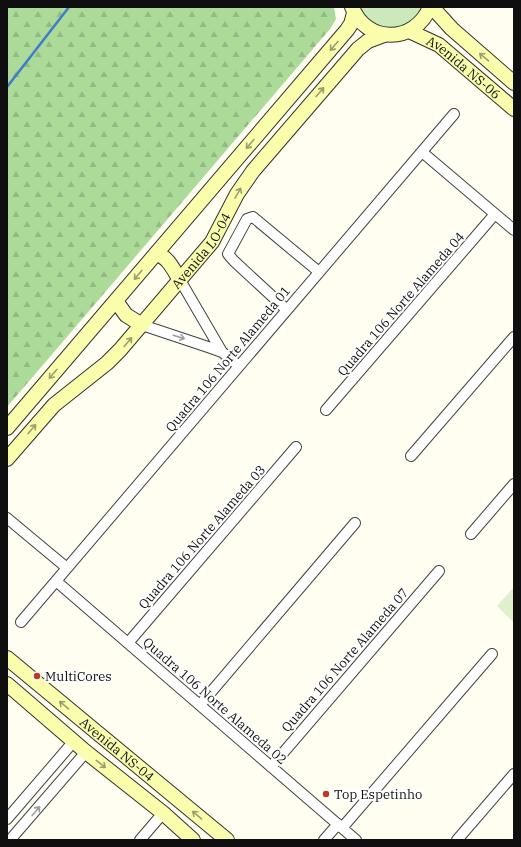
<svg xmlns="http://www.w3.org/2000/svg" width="521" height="847" font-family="'IBM Plex Serif',serif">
	<defs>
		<pattern id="forest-firs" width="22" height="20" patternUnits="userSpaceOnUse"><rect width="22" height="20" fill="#acda99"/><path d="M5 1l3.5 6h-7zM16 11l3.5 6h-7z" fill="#93ba83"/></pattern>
	</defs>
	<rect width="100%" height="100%" fill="#fffef1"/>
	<path fill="#cbe9ba" d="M357,7H424L419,16L400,29L375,26Z"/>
	<path fill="url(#forest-firs)" d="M7,7H334L336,19L330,29L7,407Z"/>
	<path fill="#def1cc" d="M514,587V623L497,606Z"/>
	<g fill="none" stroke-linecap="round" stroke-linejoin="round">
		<path stroke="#3d7dcd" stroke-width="2.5" d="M7,87L69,7"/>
		<defs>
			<path id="street" d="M422,152L514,230
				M180,280L222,352
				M287,310L234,261L228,254L247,219L253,217L319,272
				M142,325L208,347L222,352L239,366
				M326,410L495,214
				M411,456L514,337
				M7,518L67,568
				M471,534L514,484
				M56,581L356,840
				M21,622L454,114
				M128,643L296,447
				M200,705L355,523
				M271,767L439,571
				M7,819L74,741
				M342,828L492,654
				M10,840L86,752
				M140,840L163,813
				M324,840L338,824
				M457,840L514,774"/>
			<g id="secondary">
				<path d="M352,7C366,44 415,44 430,7"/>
				<path d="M432,7L452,29L514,83"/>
				<path id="s1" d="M409,31L439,45L514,109"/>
				<path d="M156,254C168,256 174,271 180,280"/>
				<path d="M116,301L126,315L142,325"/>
				<path d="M7,428L347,30L351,24L354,13"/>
				<path id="s2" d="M7,459L54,405L107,363L120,350L212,242L237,194L253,171L358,49L368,41L384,35"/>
				<path id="s3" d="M7,658L227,840"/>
				<path d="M7,684L86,752L163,813L193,840"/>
			</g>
		</defs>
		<use href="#street" stroke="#424242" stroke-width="12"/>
		<use href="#secondary" stroke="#313131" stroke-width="16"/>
		<use href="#street" stroke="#fff" stroke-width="10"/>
		<use href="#secondary" stroke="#fafeac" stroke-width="14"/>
	</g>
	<defs><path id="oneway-shaft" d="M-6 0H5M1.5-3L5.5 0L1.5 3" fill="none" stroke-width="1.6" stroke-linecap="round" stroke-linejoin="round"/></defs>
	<g stroke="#9c9e6d">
		<use href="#oneway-shaft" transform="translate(334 46) rotate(131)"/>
		<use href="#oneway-shaft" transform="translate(484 57) rotate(-140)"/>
		<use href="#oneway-shaft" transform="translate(320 92) rotate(-49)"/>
		<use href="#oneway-shaft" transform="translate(250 144) rotate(131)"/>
		<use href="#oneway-shaft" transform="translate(238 193) rotate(-60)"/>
		<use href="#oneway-shaft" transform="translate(138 275) rotate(130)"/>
		<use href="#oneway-shaft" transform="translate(128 342) rotate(-50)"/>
		<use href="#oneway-shaft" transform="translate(53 374) rotate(130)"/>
		<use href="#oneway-shaft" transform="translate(32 429) rotate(-49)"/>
		<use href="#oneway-shaft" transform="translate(64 705) rotate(-140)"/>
		<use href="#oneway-shaft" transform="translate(101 764) rotate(38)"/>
		<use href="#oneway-shaft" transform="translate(197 815) rotate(-140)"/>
	</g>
	<g stroke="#9f9f9f">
		<use href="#oneway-shaft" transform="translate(179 337) rotate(17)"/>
		<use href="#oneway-shaft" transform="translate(36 811) rotate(-49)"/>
	</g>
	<g fill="#bf3727" stroke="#fff" stroke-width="1.5">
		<circle cx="37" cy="676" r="4"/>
		<circle cx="326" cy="794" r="4"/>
	</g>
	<g text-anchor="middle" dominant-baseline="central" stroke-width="4" stroke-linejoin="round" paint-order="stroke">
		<g font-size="13" fill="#0f0f0f" stroke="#fff">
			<text stroke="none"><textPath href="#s1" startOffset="66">Avenida NS-06</textPath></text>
			<text stroke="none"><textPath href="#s2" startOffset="286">Avenida LO-04</textPath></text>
			<text transform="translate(401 304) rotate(-49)">Quadra 106 Norte Alameda 04</text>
			<text transform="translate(228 359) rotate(-50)">Quadra 106 Norte Alameda 01</text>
			<text transform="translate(202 537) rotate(-49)">Quadra 106 Norte Alameda 03</text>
			<text transform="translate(345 660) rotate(-49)">Quadra 106 Norte Alameda 07</text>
			<text transform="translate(215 701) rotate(41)">Quadra 106 Norte Alameda 02</text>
			<text stroke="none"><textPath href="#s3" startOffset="143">Avenida NS-04</textPath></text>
		</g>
		<g font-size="13" fill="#0f0f0f" stroke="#fff" text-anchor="start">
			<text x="45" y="676">MultiCores</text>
			<text x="334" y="794">Top Espetinho</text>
		</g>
	</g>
	<rect width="521" height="847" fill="none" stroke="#0f0f0f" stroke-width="16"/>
</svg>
